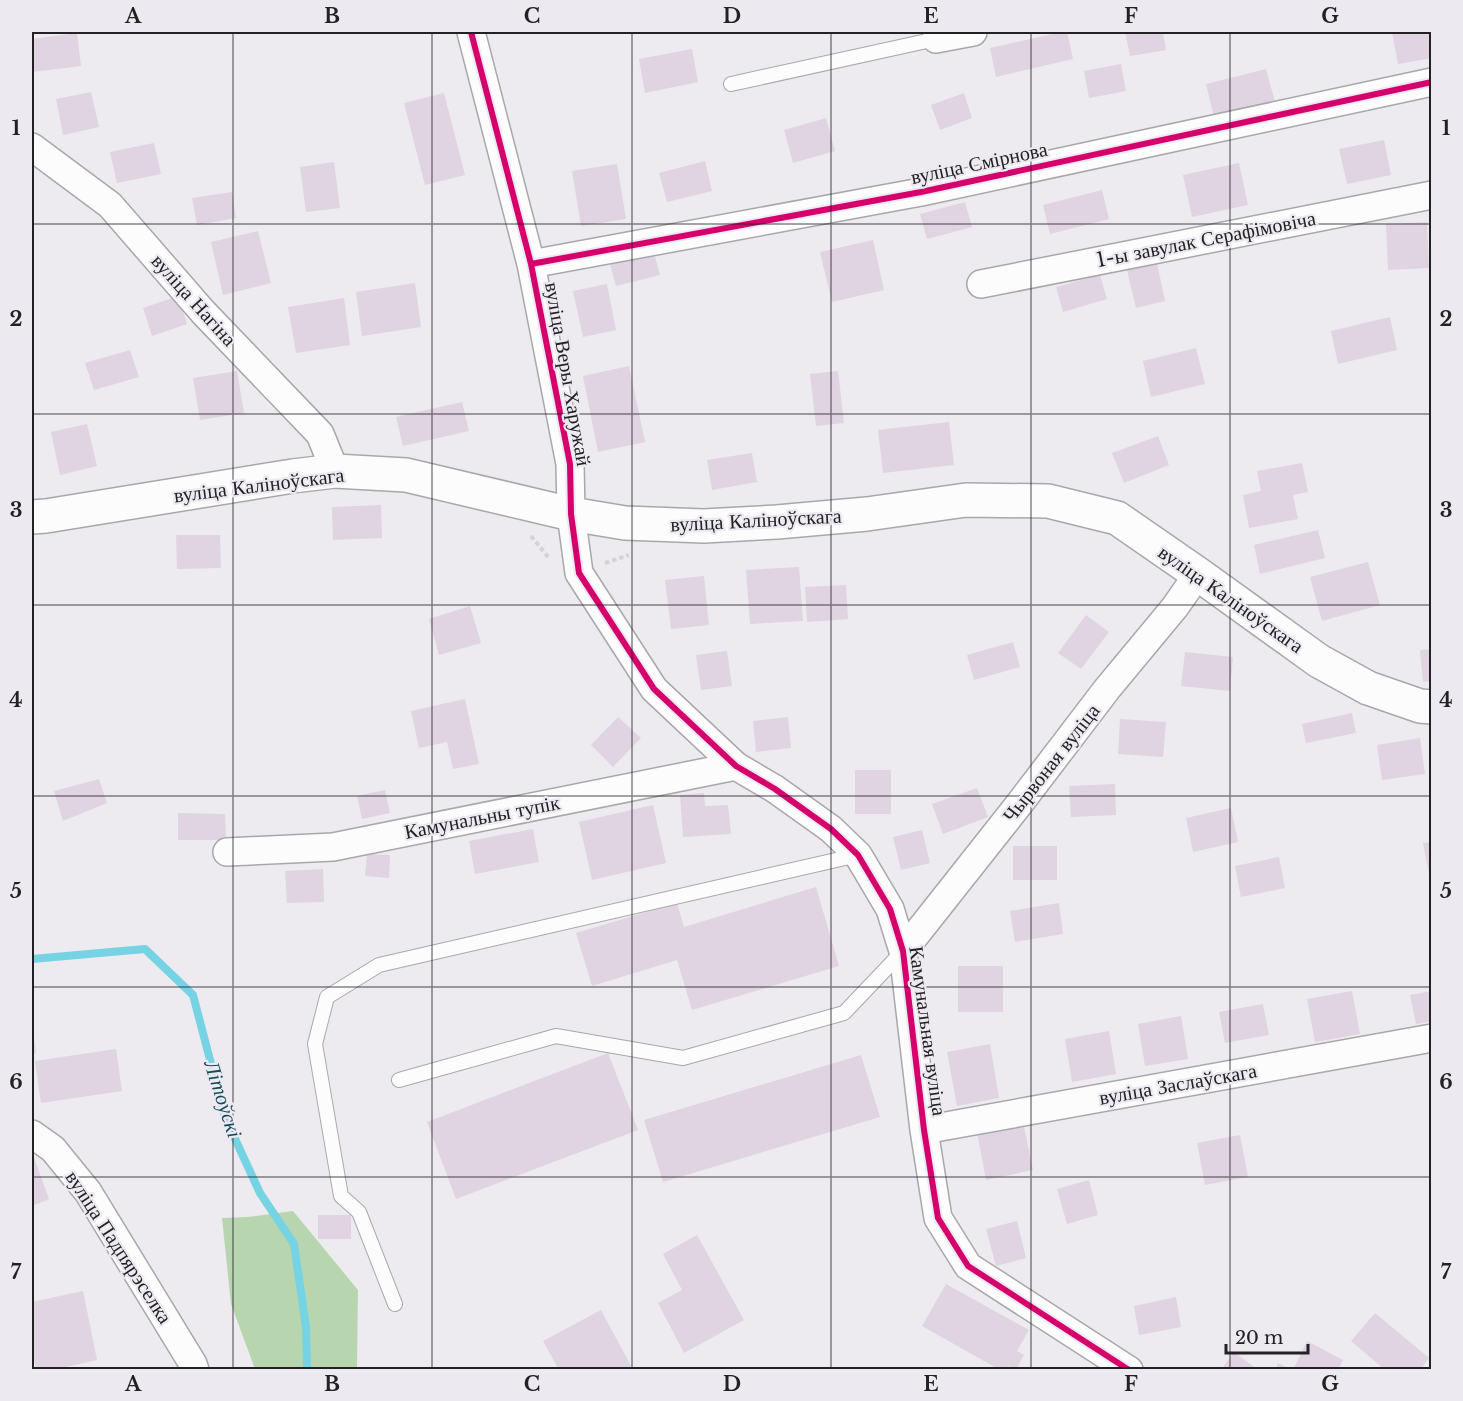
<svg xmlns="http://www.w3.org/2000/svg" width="1463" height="1401" font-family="'Libre Baskerville',serif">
	<rect width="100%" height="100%" fill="#edebef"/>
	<path fill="#b7d6b0" d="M293,1211L358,1290L357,1369H255L231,1304L222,1218L248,1217Z"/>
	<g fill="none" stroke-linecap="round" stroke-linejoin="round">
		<path stroke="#75d3e4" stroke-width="8" d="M32,959L145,949L193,995L225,1117L260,1193L294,1244L306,1327L307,1370"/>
	</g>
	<path fill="#e0d3e2" d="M1061,32H1067L1073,59L996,77L990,48Z
		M1125,32H1163L1166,50L1130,56Z
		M1392,32H1432V58L1398,64Z
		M77,33L81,66L32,72V39Z
		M692,49L698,82L645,93L639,59Z
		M1121,64L1126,91L1089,98L1084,71Z
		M1266,69L1275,102L1214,117L1206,84Z
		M91,92L99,127L63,135L56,99Z
		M444,93L465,175L425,185L404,103Z
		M964,93L972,118L940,130L931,105Z
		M826,118L835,151L793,163L784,130Z
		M1384,140L1391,175L1347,184L1339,149Z
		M154,143L161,174L117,183L110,152Z
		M705,161L712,191L667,202L659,173Z
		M334,162L340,208L306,212L300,167Z
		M1239,163L1248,205L1192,217L1183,175Z
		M617,164L626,219L581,226L572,171Z
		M1102,190L1109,219L1050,234L1043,205Z
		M232,192L236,218L197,225L192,198Z
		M965,202L972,227L927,239L920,214Z
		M1427,222L1429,268L1388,270L1386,224Z
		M258,231L271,283L223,295L211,242Z
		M873,240L884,290L832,302L820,252Z
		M654,253L660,275L616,286L610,264Z
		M1157,263L1165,301L1136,308L1127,270Z
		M1100,275L1107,299L1063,312L1056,287Z
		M415,283L421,327L362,336L356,292Z
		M607,284L616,330L583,337L573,291Z
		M178,296L187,324L152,336L143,308Z
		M344,298L350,345L296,353L288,307Z
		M1390,317L1397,350L1338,364L1331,331Z
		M1196,348L1205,384L1151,397L1143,361Z
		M130,350L139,377L94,390L85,363Z
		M629,366L645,442L598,452L583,376Z
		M237,371L244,413L200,420L193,378Z
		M838,371L844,423L816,426L810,374Z
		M462,402L469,431L403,446L396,417Z
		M949,422L954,465L883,473L878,430Z
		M87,424L97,466L60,475L51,432Z
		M1158,436L1169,465L1124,483L1112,453Z
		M752,453L757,482L712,490L707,460Z
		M1302,463L1308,492L1293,495L1298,519L1249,528L1243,495L1261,491L1257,471Z
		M381,505L382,538L333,540L332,507Z
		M1318,530L1325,558L1260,574L1254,545Z
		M176,535H220L221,568L177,569Z
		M1368,562L1380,605L1322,621L1310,577Z
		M799,567L803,621L750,624L746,570Z
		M704,576L709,625L671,629L665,580Z
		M846,585L848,619L807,622L805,587Z
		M470,606L481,643L439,655L429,619Z
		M1086,615L1109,632L1081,669L1058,653Z
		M1013,642L1020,667L974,680L967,655Z
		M1432,649V681L1423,682L1420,650Z
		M727,651L732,686L701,690L696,655Z
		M1185,652L1233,657L1230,691L1181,686Z
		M465,699L479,764L453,769L447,742L419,748L411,711Z
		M1352,713L1356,733L1306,743L1302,724Z
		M618,717L641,738L613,767L591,745Z
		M788,717L791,748L756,752L753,721Z
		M1120,719L1166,722L1163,757L1118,754Z
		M1420,738L1425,774L1382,780L1377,745Z
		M855,770H891V814H855Z
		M99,779L107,803L63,821L54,791Z
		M1115,784L1116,815L1071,817L1069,786Z
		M977,788L988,817L943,834L932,804Z
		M385,790L390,813L362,819L357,796Z
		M704,793L705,806L728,805L731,834L683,837L680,795Z
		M653,805L666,863L592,880L579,822Z
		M1231,808L1238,842L1193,852L1186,818Z
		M178,813L225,814L226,840H178Z
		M533,829L539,862L475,874L469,841Z
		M922,830L930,863L901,870L893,837Z
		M1432,842V874H1429L1423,843Z
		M1013,846H1057V880H1013Z
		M367,854L390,855L389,878L365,876Z
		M1279,857L1285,888L1241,897L1235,866Z
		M323,869L324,902L287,903L285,871Z
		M816,887L839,966L692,1010L677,960L592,986L576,933L677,903L684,927Z
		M1059,903L1063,934L1015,942L1010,911Z
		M958,966H1003V1012H958Z
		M1352,991L1360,1034L1315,1042L1307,999Z
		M1432,991V1021L1416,1024L1410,995Z
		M1263,1004L1269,1035L1225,1043L1219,1012Z
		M1181,1016L1188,1059L1145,1066L1138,1024Z
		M32,1030H33L36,1053L32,1054Z
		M1109,1031L1116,1074L1072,1082L1065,1039Z
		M990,1044L999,1098L957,1106L947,1052Z
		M116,1049L122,1091L41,1103L35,1061Z
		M608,1053L638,1130L456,1199L427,1122Z
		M861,1055L880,1117L663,1182L644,1120Z
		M1023,1122L1033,1170L986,1180L977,1132Z
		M1240,1135L1248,1177L1205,1185L1197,1143Z
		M32,1152L49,1199L32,1206Z
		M1089,1180L1098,1215L1067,1224L1057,1189Z
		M318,1215H351V1239H318Z
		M1017,1221L1026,1258L996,1266L986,1229Z
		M697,1235L744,1320L684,1353L658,1303L682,1290L663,1254Z
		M946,1284L1029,1330L1017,1351L1024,1355L1016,1370L1008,1366L1006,1370H1000L922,1326Z
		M83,1291L97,1360L52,1370H36L32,1349V1302Z
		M1176,1297L1181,1327L1139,1335L1134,1306Z
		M601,1310L631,1366L626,1370H559L543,1341Z
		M1375,1313L1429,1358L1420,1370H1385L1351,1341Z
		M1307,1341L1343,1360L1338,1370H1293Z
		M1234,1352L1258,1370H1221Z
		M1278,1363L1292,1370H1275Z"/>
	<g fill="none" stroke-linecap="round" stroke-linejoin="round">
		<defs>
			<path id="lane" d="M731,84L936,39
				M399,1080L556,1036L683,1058L844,1013L903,951
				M395,1304L359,1212L341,1196L315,1044L327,997L379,965L858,855"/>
			<path id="street" d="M471,32L531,264L570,464L571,514L579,573L654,689L736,766L775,789L831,829L858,855L890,909L903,951L924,1130L938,1218L968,1266L1129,1370
				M936,39L973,32
				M32,147L110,205L203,312L320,434L335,471
				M531,264L921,192L1432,82
				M981,284L1432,195
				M227,852L333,847L736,766
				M903,951L1020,803L1107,689L1175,607L1198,574
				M924,1130L1432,1038
				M32,1134L53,1149L88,1192L193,1364L195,1370"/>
			<path id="secondary" d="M32,517L46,516L293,476L335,471L406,475L571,514L625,523L704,526L777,522L867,514L966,500L1048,501L1117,518L1198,574L1319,661L1368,688L1420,706L1432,707"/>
		</defs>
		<use href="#lane" stroke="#a8a7aa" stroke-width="16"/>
		<use href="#street" stroke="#a8a7aa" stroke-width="30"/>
		<use href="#secondary" stroke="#a8a7aa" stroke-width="36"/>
		<path stroke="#d4d3d4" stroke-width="4" stroke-dasharray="4.5 3" stroke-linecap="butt" d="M531,536L549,558
			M605,563L629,555"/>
		<use href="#lane" stroke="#fcfcfd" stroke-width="14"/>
		<use href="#street" stroke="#fcfcfd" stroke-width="27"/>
		<use href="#secondary" stroke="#fcfcfd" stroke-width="33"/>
		<defs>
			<path id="cycleway" d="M471,32L531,264L570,464L571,514L579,573L654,689L736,766L775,789L831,829L858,855L890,909L903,951L924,1130L938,1218L968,1266L1129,1370
				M531,264L921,192L1432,82"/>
		</defs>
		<use href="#cycleway" stroke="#ece9f1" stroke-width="10"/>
		<use href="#cycleway" stroke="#d6006c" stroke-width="6"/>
	</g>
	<path fill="none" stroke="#232124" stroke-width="1.5" stroke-opacity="0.55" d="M233,32V1370M432,32V1370M632,32V1370M831,32V1370M1031,32V1370M1230,32V1370M32,224H1432M32,414H1432M32,605H1432M32,796H1432M32,987H1432M32,1177H1432"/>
	<g text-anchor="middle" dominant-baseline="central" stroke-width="4.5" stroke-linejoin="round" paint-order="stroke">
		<g font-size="20" fill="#232124" stroke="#ece9f1">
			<text transform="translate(979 163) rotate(-12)">вуліца Смірнова</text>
			<text transform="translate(1206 239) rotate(-11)">1-ы завулак Серафімовіча</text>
			<text transform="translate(194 300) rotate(48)">вуліца Нагіна</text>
			<text transform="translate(568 374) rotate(80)">вуліца Веры Харужай</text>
			<text transform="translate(259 485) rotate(-7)">вуліца Каліноўскага</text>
			<text transform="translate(756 520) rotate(-3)">вуліца Каліноўскага</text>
			<text transform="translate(1231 599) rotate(35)">вуліца Каліноўскага</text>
			<text transform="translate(1051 763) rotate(-52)">Чырвоная вуліца</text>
			<text transform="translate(482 817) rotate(-11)">Камунальны тупік</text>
			<text transform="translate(928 1031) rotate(82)">Камунальная вуліца</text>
			<text transform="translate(1178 1084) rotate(-10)">вуліца Заслаўскага</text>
			<text transform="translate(119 1247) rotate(57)">вуліца Падпярэселка</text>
		</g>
		<g font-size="21" font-style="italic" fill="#134c56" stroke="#ece9f1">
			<text transform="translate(223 1099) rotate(72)">Літоўскі</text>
		</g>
	</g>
	<rect width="1463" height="1401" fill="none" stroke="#ece9f1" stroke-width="66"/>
	<path d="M1226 1344v9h82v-9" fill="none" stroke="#232124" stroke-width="3"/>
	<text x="1235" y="1344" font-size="18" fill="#232124" stroke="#ece9f1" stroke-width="4.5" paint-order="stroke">20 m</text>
	<rect x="33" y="33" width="1397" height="1335" fill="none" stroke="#232124" stroke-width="2"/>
	<g font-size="20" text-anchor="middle" font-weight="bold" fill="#232124">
		<text x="133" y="23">A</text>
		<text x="332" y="23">B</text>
		<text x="532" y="23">C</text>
		<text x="732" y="23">D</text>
		<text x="931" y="23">E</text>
		<text x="1131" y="23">F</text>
		<text x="1330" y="23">G</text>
		<text x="16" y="135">1</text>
		<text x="1446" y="135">1</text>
		<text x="16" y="326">2</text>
		<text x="1446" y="326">2</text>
		<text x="16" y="517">3</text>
		<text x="1446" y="517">3</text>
		<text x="16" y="707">4</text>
		<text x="1446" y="707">4</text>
		<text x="16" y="898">5</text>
		<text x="1446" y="898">5</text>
		<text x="16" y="1089">6</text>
		<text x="1446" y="1089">6</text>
		<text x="16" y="1279">7</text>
		<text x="1446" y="1279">7</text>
		<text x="133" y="1391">A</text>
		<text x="332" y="1391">B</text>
		<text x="532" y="1391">C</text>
		<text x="732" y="1391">D</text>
		<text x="931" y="1391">E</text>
		<text x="1131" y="1391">F</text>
		<text x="1330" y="1391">G</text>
	</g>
</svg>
